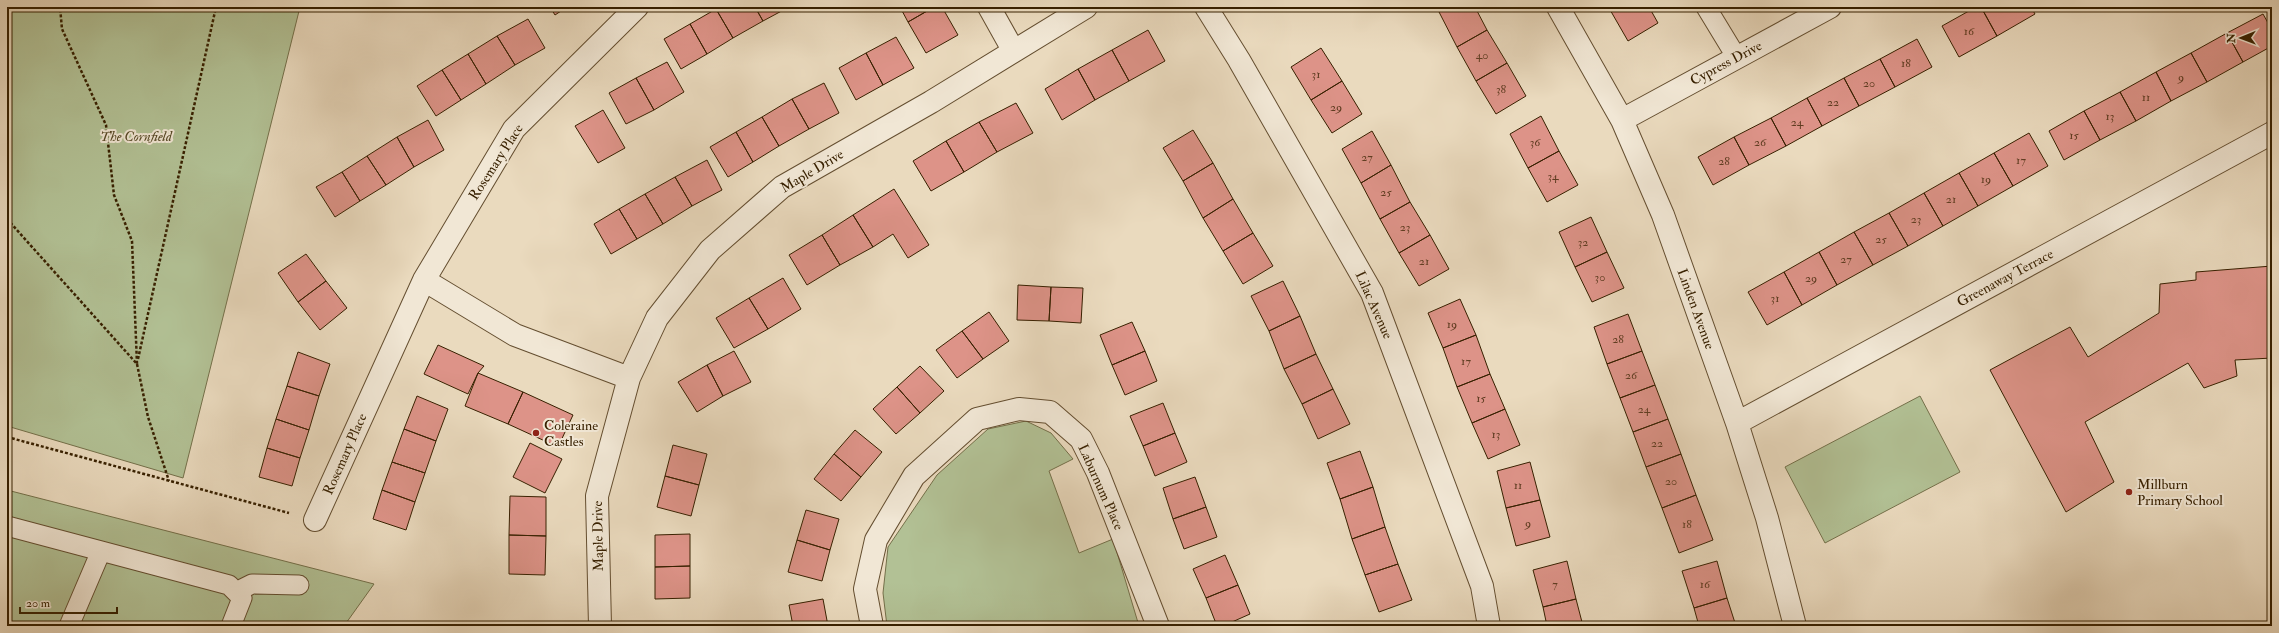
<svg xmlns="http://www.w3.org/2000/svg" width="2279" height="633" font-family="'IM FELL Double Pica',serif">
	<rect width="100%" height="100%" fill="#eadabe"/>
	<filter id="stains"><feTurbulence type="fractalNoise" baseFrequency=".005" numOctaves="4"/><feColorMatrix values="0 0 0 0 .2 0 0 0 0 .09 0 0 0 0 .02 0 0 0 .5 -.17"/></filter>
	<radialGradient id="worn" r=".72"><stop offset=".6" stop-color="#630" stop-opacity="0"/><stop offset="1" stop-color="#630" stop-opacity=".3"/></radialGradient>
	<path fill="#b2c195" stroke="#74704a" d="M7,7H300L183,478L7,426Z
		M1920,396L1960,472L1825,543L1785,467Z
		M1026,421L1051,433L1073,459L1049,471L1079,553L1113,539L1139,626H887L883,593L888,547L937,475L988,429Z
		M7,490L374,584L344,626H7Z"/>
	<path fill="#dd9388" stroke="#372000" d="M550,7H567L555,15Z
		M719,7H755L763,21L733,38L716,9Z
		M755,7H789L763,21Z
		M900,7H934L908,22Z
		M934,7H942L958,35L926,53L908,22Z
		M1443,7H1475L1487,30L1457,47L1438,10Z
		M1649,7L1658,23L1628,41L1609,8Z
		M1976,7H1981L1997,36L1959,57L1942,26Z
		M1981,7H2031L2035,14L1997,36Z
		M716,9L733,38L707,54L690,24Z
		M2263,14L2272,30V46L2243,62L2227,33Z
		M528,19L545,48L515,65L497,36Z
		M690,24L707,54L681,69L664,39Z
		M1148,30L1165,61L1129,81L1112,50Z
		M1487,30L1507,63L1476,81L1457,47Z
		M2227,33L2243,62L2207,82L2191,53Z
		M497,36L515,65L486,84L468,54Z
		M896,37L914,68L883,85L866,53Z
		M1917,39L1932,67L1895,87L1880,59Z
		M1321,48L1342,81L1311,100L1291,67Z
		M1112,50L1129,81L1095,100L1078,69Z
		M866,53L883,85L856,100L839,68Z
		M2191,53L2207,82L2171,101L2156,72Z
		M468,54L486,84L461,100L442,70Z
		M1880,59L1895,87L1859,106L1844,78Z
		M667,62L684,92L654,110L636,78Z
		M1507,63L1526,96L1496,114L1476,81Z
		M1078,69L1095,100L1062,120L1045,89Z
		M442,70L461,100L436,116L417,86Z
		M2156,72L2171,101L2136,121L2120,92Z
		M636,78L654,110L626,124L609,93Z
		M1844,78L1859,106L1822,126L1807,98Z
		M1342,81L1362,114L1332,133L1311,100Z
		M824,83L839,113L809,129L792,99Z
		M2120,92L2136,121L2100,140L2084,111Z
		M1807,98L1822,126L1786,146L1771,118Z
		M792,99L809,129L779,146L762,117Z
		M1016,103L1033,133L997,152L979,122Z
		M603,110L625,148L598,163L575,126Z
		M2084,111L2100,140L2064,160L2049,131Z
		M1541,116L1559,151L1528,168L1510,134Z
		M762,117L779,146L753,162L736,132Z
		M1771,118L1786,146L1749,165L1734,137Z
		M428,120L444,150L414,167L397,137Z
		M979,122L997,152L964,172L946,141Z
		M1193,130L1213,163L1183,181L1163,148Z
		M1372,131L1391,165L1361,183L1342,149Z
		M736,132L753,162L728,177L710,147Z
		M2029,133L2048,166L2013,186L1994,153Z
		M397,137L414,167L386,185L367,156Z
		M1734,137L1749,165L1713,185L1698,157Z
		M946,141L964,172L931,191L913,161Z
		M1559,151L1578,185L1547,202L1528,168Z
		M1994,153L2013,186L1978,206L1959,173Z
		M367,156L386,185L360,201L342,172Z
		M707,160L722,190L692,206L675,177Z
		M1213,163L1233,199L1203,218L1183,181Z
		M1391,165L1410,202L1380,219L1361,183Z
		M342,172L360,201L335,217L316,187Z
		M1959,173L1978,206L1943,226L1924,193Z
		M675,177L692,206L663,224L645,194Z
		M894,189L929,245L908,258L893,234L873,247L853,215Z
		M1924,193L1943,226L1908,246L1889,213Z
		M645,194L663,224L637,239L619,209Z
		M1233,199L1253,233L1223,251L1203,218Z
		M1410,202L1430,235L1399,253L1380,219Z
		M619,209L637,239L611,254L594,224Z
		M1889,213L1908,246L1873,265L1854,232Z
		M853,215L873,247L840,265L822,235Z
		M1591,217L1607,252L1575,267L1559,232Z
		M1854,232L1873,265L1837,285L1819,252Z
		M1253,233L1273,266L1243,284L1223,251Z
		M822,235L840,265L807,285L789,255Z
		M1430,235L1449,269L1419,286L1399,253Z
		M1607,252L1624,288L1592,302L1575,267Z
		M1819,252L1837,285L1802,305L1784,272Z
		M306,254L326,281L298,302L278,273Z
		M2272,266V358L2235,360L2237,376L2204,388L2188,363L2085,422L2114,482L2066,512L1990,370L2070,327L2088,357L2159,313L2160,284L2196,280V272Z
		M1784,272L1802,305L1767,325L1748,292Z
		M783,278L801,309L768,329L749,298Z
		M326,281L347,308L320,330L298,302Z
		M1283,281L1300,316L1269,331L1251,296Z
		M1018,285L1051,287L1049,321L1017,320Z
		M1051,287L1083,288L1081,323L1049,321Z
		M749,298L768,329L734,348L716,318Z
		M1460,299L1476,335L1443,348L1428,313Z
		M989,312L1009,341L983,359L962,331Z
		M1628,314L1642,351L1607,364L1594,327Z
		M1300,316L1316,354L1284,369L1269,331Z
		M1132,322L1145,351L1112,365L1100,335Z
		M962,331L983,359L957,378L936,350Z
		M1476,335L1490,374L1457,387L1443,348Z
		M438,345L484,366L478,373L468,394L424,374Z
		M734,351L751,382L723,396L707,365Z
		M1145,351L1157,381L1125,395L1112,365Z
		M1642,351L1655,385L1620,398L1607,364Z
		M298,352L330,364L319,396L287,386Z
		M1316,354L1333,389L1302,404L1284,369Z
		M707,365L723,396L697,412L678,382Z
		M920,366L944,391L920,413L897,387Z
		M478,373L523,392L508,424L465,406Z
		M1490,374L1505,409L1472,423L1457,387Z
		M1655,385L1668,419L1633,432L1620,398Z
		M287,386L319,396L309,430L276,419Z
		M897,387L920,413L896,434L873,409Z
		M1333,389L1350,424L1318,439L1302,404Z
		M523,392L573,415L558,447L508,424Z
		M417,396L448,409L436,441L404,429Z
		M1163,403L1175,433L1143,446L1130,416Z
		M1505,409L1520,445L1488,459L1472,423Z
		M276,419L309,430L300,458L267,448Z
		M1668,419L1681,454L1646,467L1633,432Z
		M404,429L436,441L425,473L392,462Z
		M855,430L882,452L861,477L834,454Z
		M1175,433L1187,462L1155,476L1143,446Z
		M530,443L562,459L545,493L513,477Z
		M673,445L707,454L699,485L665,476Z
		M267,448L300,458L292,486L259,477Z
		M1360,451L1373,487L1340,499L1327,463Z
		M834,454L861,477L841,501L814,479Z
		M1681,454L1696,495L1662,508L1646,467Z
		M392,462L425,473L415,502L382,490Z
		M1530,462L1540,500L1506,508L1497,471Z
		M665,476L699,485L691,516L657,507Z
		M1195,477L1206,507L1173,519L1163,488Z
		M1373,487L1385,527L1352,539L1340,499Z
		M382,490L415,502L406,530L373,519Z
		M1696,495L1713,540L1679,553L1662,508Z
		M510,496L546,497V536L509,535Z
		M1540,500L1550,537L1516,546L1506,508Z
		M1206,507L1217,537L1184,549L1173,519Z
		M806,510L839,519L830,550L797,540Z
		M1385,527L1398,564L1365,575L1352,539Z
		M690,534V566L655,567V535Z
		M509,535L546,536L545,575L509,574Z
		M797,540L830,550L822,581L788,572Z
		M1225,555L1238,585L1206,598L1193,569Z
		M1567,561L1576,599L1543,607L1533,570Z
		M1717,561L1727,598L1694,608L1682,571Z
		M1398,564L1412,600L1379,612L1365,575Z
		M690,566V598L655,599V567Z
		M1238,585L1250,614L1223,626H1217L1206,598Z
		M1727,598L1736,626H1699L1694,608Z
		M823,599L828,626H793L789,605Z
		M1576,599L1583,626H1547L1543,607Z"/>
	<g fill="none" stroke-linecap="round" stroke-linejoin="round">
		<defs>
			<path id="lane" d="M1706,7L1737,58
				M7,526L229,585L242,598L231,626
				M236,592L252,584L299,585
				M69,626L101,551"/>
			<path id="street" d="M989,7L1013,50
				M1206,7L1239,60L1372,293L1482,586L1489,626
				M1558,7L1622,120L1663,215L1737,423L1767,518L1795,626
				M1622,120L1830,7
				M424,280L515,335L629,378
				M1737,423L2272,133
				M315,520L424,280L514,129L637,7
				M600,626L597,496L629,378L657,318L710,250L782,187L931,102L1086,7
				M872,626L865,589L876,540L914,476L977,419L1019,409L1050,412L1081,439L1098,473L1158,626"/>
		</defs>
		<use href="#lane" stroke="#644e30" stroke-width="21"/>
		<use href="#street" stroke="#644e30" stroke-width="24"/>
		<path stroke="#372000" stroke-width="2.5" stroke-dasharray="3 2" stroke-linecap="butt" d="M7,219L137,364L132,241L114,195L106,125L62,29L60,7
			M138,359L216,7
			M137,364L148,417L169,481
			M7,437L289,513"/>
		<use href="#lane" stroke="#f1e7d5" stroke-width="19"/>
		<use href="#street" stroke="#f1e7d5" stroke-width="22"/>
	</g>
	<g fill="#8f2418" stroke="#f1e7d5" stroke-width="1.5">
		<circle cx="536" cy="433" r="4"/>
		<circle cx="2129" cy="492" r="4"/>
	</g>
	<g text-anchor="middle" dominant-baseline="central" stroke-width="4" stroke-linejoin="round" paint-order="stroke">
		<g font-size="12" fill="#603d22">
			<text x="1969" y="31">16</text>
			<text x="1482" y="55">40</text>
			<text x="1906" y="63">18</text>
			<text x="1316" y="74">31</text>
			<text x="2181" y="77">9</text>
			<text x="1869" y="83">20</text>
			<text x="1501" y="89">38</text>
			<text x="2146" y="97">11</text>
			<text x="1833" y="102">22</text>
			<text x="1336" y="107">29</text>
			<text x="2110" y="116">13</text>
			<text x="1797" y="122">24</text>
			<text x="2074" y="135">15</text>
			<text x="1535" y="142">36</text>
			<text x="1760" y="142">26</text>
			<text x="1367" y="157">27</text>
			<text x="2021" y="160">17</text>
			<text x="1724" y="161">28</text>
			<text x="1553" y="176">34</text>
			<text x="1986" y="179">19</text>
			<text x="1386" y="192">25</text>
			<text x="1951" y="199">21</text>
			<text x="1916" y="219">23</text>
			<text x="1405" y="227">23</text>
			<text x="1881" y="239">25</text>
			<text x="1583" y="242">32</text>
			<text x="1846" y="259">27</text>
			<text x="1424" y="261">21</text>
			<text x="1600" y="277">30</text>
			<text x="1811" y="278">29</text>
			<text x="1775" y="298">31</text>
			<text x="1452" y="324">19</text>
			<text x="1618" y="339">28</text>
			<text x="1466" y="361">17</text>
			<text x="1631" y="375">26</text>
			<text x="1481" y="398">15</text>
			<text x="1644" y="409">24</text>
			<text x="1496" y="434">13</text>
			<text x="1657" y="443">22</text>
			<text x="1671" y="481">20</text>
			<text x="1518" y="485">11</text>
			<text x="1528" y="523">9</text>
			<text x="1687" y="524">18</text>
			<text x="1555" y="584">7</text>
			<text x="1705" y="584">16</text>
		</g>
		<g font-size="14" fill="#372000" stroke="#f1e7d5">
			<text transform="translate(1726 63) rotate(-28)">Cypress Drive</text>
			<text transform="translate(496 162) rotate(-57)">Rosemary Place</text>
			<text transform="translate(812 171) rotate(-31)">Maple Drive</text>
			<text transform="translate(2005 278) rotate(-28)">Greenaway Terrace</text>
			<text transform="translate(1374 305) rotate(66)">Lilac Avenue</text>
			<text transform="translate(1696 309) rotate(70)">Linden Avenue</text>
			<text transform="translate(345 454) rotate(-66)">Rosemary Place</text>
			<text transform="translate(1101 487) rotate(66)">Laburnum Place</text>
			<text transform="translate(598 536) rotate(-91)">Maple Drive</text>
		</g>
		<g font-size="14" font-style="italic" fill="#564825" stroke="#f1e7d5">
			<text x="136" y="136">The Cornfield</text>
		</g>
		<g font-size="14" fill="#372000" stroke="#f1e7d5" text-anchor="start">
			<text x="544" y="425">Coleraine<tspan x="544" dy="16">Castles</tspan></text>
			<text x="2137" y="484">Millburn<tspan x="2137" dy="16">Primary School</tspan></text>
		</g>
	</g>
	<rect width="2279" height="633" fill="none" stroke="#eadabe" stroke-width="24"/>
	<rect x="8" y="8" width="2263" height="617" fill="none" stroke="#372000" stroke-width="2"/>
	<rect x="12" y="12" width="2255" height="609" fill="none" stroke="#372000"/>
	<g transform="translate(2241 38) rotate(269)" stroke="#f1e7d5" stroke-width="3" paint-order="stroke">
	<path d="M0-3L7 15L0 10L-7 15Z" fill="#372000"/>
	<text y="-6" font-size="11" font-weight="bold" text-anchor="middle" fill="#372000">N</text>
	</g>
	<path d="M20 607v6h97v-6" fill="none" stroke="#372000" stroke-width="2"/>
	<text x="26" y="607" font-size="12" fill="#372000" stroke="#f1e7d5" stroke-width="3" paint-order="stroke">20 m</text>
	<rect width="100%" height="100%" filter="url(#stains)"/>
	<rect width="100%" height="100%" fill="url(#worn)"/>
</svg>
